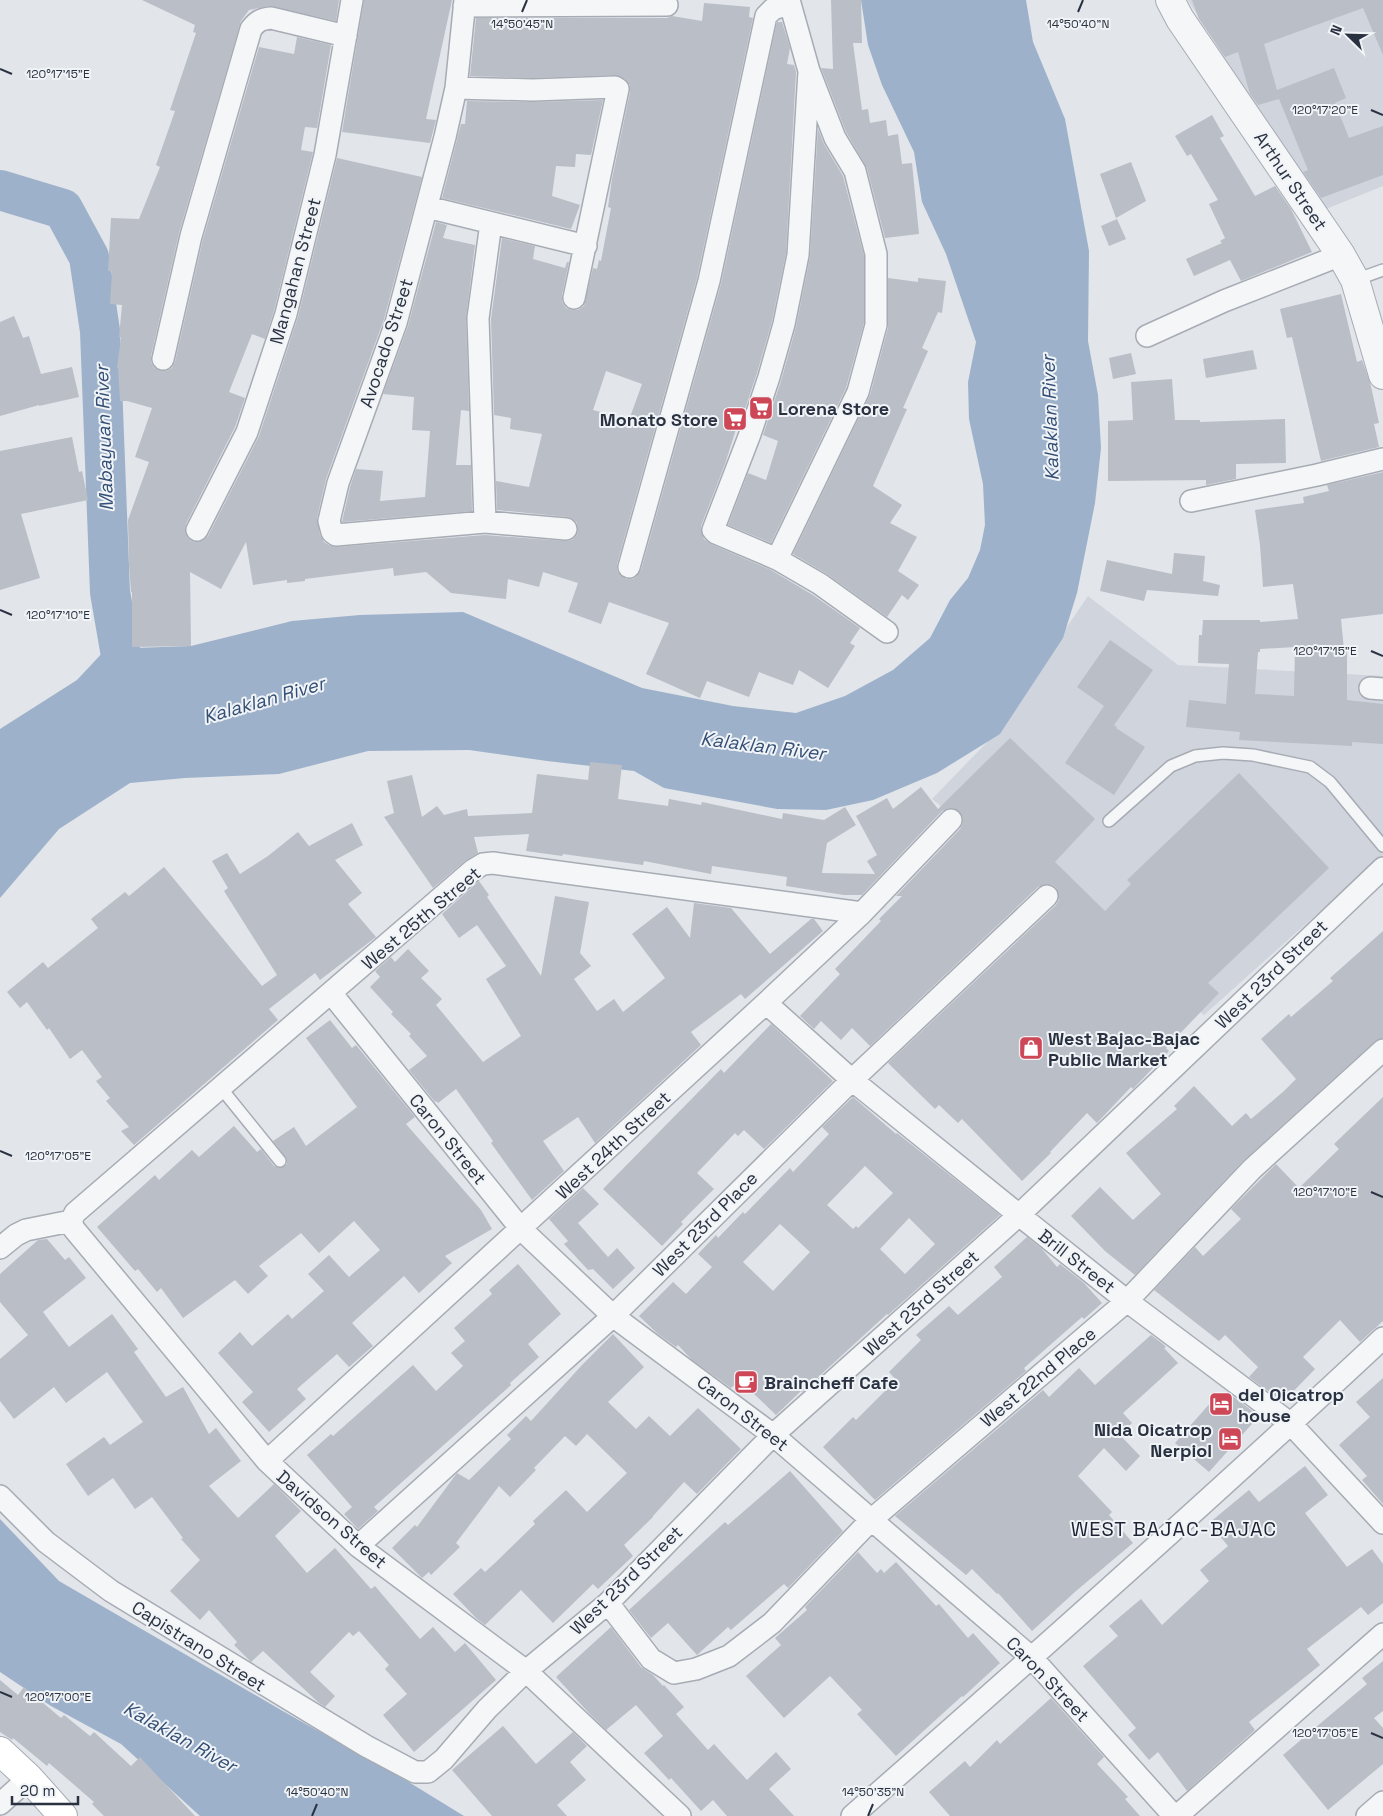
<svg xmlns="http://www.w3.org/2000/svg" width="1383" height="1816" font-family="'Space Grotesk',sans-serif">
	<rect width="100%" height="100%" fill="#e2e5ea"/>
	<path fill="#d0d4dc" d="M1188,0H1383V186L1321,211Z
		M1088,596L1178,665L1383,676V855L1204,1015L932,799L992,737Z"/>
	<path fill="#9db1ca" d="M861,0H1026L1033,42L1065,119L1089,251L1088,341L1098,395L1101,448L1095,503L1077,593L1063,638L1000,734L937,773L873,800L826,810L777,809L664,788L634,771L547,761L469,750L368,751L279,774L185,778L130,783L59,829L0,898V729L77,680L106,649L191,646L292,621L360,615L463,612L642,688L733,706L796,713L845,696L893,670L930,638L950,600L968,578L980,550L985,525L983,484L969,419L968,382L976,342L946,254L922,202L914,152L882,85L868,45Z
		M0,1519L59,1581L281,1710L407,1781L464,1816H200L121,1744L51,1706L0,1672Z"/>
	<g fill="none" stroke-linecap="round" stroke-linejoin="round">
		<path stroke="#9db1ca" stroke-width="40" d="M0,190L63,209L89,257L100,331L110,592L129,702"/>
	</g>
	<path fill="#b9bec7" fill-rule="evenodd" d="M142,0H339L336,21L270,6L249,10L241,21L179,233L151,356V362L154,368L161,371H166L172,368L175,362L203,239L259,47L294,54L297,37L331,45L317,128L305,127L301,150L313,152L274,311L265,339L252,334L229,392L245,398L235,427L186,524L185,531L187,537L191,541L198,542L204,540L208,536L259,436L298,317L337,158L422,177L384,319L326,479L317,518L320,535L324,542L329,545L337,547L485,535L565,541L572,540L576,536L578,531L577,523L573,519L568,517L497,510L496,481L529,487L542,434L510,429L511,418L494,415L491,319L502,238L535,246L533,259L565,268L567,262H569L562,295V302L566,308L572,310H578L584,306L593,268L597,269L599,260L601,261L611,208L608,207L612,179L630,92V85L625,79L615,75L533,78L470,76L476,18H667L672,16L702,21L704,3L750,7L749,17L753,18L697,278L617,564V570L620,575L626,579H633L637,576L641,570L721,284L777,22H782L790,48L787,64L794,65L796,72L786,253L772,321L757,373L739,427L737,426L725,464L701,526V532L704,539L711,544L771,570L813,595L860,628L850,643L855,646L828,688L799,670L793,685L759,672L749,697L707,681L700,698L646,674L669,623L609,602L601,624L568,612L578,583L543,572L539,587L508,579L506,599L451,593L426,572L394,576L393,568L305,579V581L287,583V580L253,585L246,542L221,589L190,572L191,646L132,647V592H131L129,565L128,520L149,462L135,457L152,408L127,401H120L118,368H117L121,337H119L122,305L110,304L112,271H108L111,218L139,219L160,167L156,165L175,111L170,110L196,33L193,32L195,25ZM606,371L642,384L629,420L593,410Z
		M364,0H452L426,119L436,120L430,143L342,132Z
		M831,0H861L862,43H853L862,110L868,109L870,123L886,120L888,136L898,134L902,164L912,163L919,234L885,238L867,168L846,132L821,68L833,69Z
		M1192,0H1383V55L1363,8L1264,44L1277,90L1334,68L1346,98L1335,103L1349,138L1383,126V175L1321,198L1303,172L1308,170L1279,99L1258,105L1250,94L1238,52L1225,57L1199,19Z
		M603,100L591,155L576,154L575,167L556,166L552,196L580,205L571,229L442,198L461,124H465L467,101L533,102Z
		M1212,115L1224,136L1220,138L1255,196L1275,186L1291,209L1312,252L1241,281L1230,260L1194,276L1186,259L1222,243L1220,241L1225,238L1209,204L1218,200L1191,154L1187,156L1175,136Z
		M818,129L824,144L843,176L864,256V323L846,388L771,543L728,525L748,473L766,480L778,441L763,435L781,381L796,327L810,257Z
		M1131,162L1146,201L1116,218L1100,174Z
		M1117,219L1126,239L1109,246L1101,226Z
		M436,222L447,225L443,238L475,245L466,318L469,411L461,410L456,465H471L472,511L342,522L350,487L356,469L383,471L380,501L425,497L430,431L412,430L414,397L383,394L408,326Z
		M888,278L918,282V278L946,281L942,313L938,312L922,348L928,351L903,408L907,409L873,486L902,505L890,523L917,537L898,571L919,585L908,600L902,595L887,617L827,574L793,554L870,395L888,328Z
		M1341,294L1357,362L1362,360L1370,382L1379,423L1374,424L1379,447L1321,461L1292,337L1287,338L1280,309Z
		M14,316L23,338L29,336L41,374L72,367L79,397L39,406V405L0,416V322Z
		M1253,350L1257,369L1206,378L1203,359Z
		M1131,353L1136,374L1113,379L1109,358Z
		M1172,379L1175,420H1200V422L1285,419L1286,463L1236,464V479L1206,485V480L1108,481V421L1133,420L1131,382Z
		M72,437L79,472L82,471L88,500L21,514L40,578L0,590V451Z
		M1383,472V614L1341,619L1344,650H1347V700L1383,704V744L1352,742V746L1239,740L1240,732L1186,727L1189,700L1226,704L1229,664L1198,663L1199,635H1202L1203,620H1260V622L1298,619L1293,584L1263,587L1260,545L1255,510L1304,503L1303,497L1329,491L1327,485ZM1295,647L1294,696L1255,694L1258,652H1260V649Z
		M1174,553L1205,556L1203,581L1220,585L1218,596L1147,590L1144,601L1100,591L1107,560L1172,574Z
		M1110,640L1153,670L1114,725L1117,727L1116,728L1145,747L1114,795L1065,763L1104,706L1077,687Z
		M1010,738L1095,819L1055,862L1105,911L1131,884L1127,880L1239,773L1329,868L1208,983L1219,993L1166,1048L1169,1051L1133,1089L1131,1087L1097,1123L1087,1113L1050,1152L1051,1153L1022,1181L962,1119L958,1123L939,1105L935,1109L888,1063L1056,905L1059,900V894L1056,887L1051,884H1045L1038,887L870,1046L852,1028L841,1040L821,1021L814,1029L800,1016L840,974L835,969L881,921L879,919L902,896H896L960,829L963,823V817L959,811L953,808H948L942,811L862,895H844L786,886L787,877L712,866L711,874L644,861L643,865L563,854L562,856L526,851L529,834L474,837L478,853L465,861L433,888L384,817L394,813L387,781L412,775L422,817L437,806L444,815L467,809L468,816L532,813L537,774L588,780L590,762L622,765L618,799L668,806L669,799L701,805L702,802L782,819L783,813L824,820L845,807L856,825L827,843L822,873L875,874L867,861L877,855L856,816L887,798L893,809L921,787L938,809Z
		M352,823L363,845L335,860L362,893L348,904L376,937L320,980L315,973L269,1009L278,1020L134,1145L121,1131L129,1127L106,1101L110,1098L96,1081L102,1077L82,1050L70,1059L49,1028L47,1030L27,1002L20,1008L7,992L43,962L48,968L98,928L91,919L125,892L129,896L164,867L262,986L277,975L224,891L228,888L212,861L227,853L240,874L268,856L298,832L309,846Z
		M479,881L489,895L487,897L541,976L555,896L589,902L580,953L591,966L574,979L597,1011L614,999L623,1012L665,978L632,934L667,907L690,938L694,903L731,908L770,954L811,919H814L823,931L745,999L741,994L691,1032L701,1045L595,1143L578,1117L543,1141L564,1171L532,1200L491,1143L493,1141L456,1089L438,1103L436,1101L435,1102L409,1070L427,1056L409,1036L411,1034L391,1014L393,1012L370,987L380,977L375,971L391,957L395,962L408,949L429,971L421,978L442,999L436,1005L483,1062L521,1036L486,979L506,966L477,925L459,938L442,914Z
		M1383,931V1038L1375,1041L1244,1160L1135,1275L1105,1251L1071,1216L1100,1187L1133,1220L1161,1194L1126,1153L1177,1109L1174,1106L1194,1086L1232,1126L1246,1113L1251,1119L1284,1091L1296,1079L1261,1039L1289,1014L1291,1017L1333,981L1330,978Z
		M330,1020L352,1048L356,1045L415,1117L406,1124L481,1210L492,1229L445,1256L452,1263L419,1293L404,1276L352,1323L373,1346L349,1367L337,1354L297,1389L306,1399L269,1432L242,1402L253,1392L218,1353L240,1332L252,1346L288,1314L292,1319L324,1291L308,1274L329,1255L349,1277L380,1250L354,1221L319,1253L301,1233L259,1266L268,1276L248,1294L235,1280L183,1318L161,1288L157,1292L138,1269L135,1271L97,1227L155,1175L159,1180L192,1150L199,1157L234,1126L257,1152L261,1149L274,1166L281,1168L287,1164V1159L273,1141L294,1127L306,1146L357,1107L306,1038Z
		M771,1024L833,1081L764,1149L744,1130L738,1136L735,1133L697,1173L714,1189L681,1222L683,1224L662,1246L603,1189L721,1069L724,1073Z
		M853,1097L896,1134L897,1133L1000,1215L888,1315L887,1314L802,1392L801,1391L776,1415L752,1392L751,1393L738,1382L731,1388L692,1360L678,1345L676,1347L658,1334L639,1316L673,1282L686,1294L712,1267L698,1254L716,1235L718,1238L743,1212L745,1214L790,1168L793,1172L829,1134L822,1127ZM865,1166L893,1193L858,1228L856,1226L853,1229L827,1205ZM909,1218L935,1244L905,1274L880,1249ZM780,1224L810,1252L773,1291L743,1262Z
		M1383,1097V1321L1360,1342L1340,1320L1303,1357L1315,1369L1283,1402L1249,1377L1258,1367L1225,1335L1219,1341L1154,1290L1195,1247L1203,1256L1241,1219L1231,1209L1276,1164L1299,1188L1339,1149L1334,1144Z
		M583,1188L599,1204L578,1223L608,1257L617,1248L635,1268L613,1289L593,1269L588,1270L564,1244L568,1241L549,1219Z
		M1027,1237L1042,1249L1057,1267L1060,1264L1084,1283L1102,1303L1084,1319L1082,1317L1024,1368L1026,1371L875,1500L823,1447L853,1417L856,1420L896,1380L889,1372L921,1340L916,1335L949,1306L958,1315L1002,1277L994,1267Z
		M47,1239L65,1260L69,1257L86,1278L43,1312L69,1347L112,1314L138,1349L134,1352L166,1397L183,1387L209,1434L216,1428L241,1461L209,1486L238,1518L274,1484L301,1511L275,1536L307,1573L335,1548L371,1589L375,1586L420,1639L433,1627L455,1652L465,1643L496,1680L414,1752L383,1715L407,1694L385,1669L389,1665L359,1631L353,1636L349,1632L310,1672L335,1696L325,1707L318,1702L263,1651L251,1662L234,1645L237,1642L209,1610L200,1620L170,1591L200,1560L181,1539L183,1538L152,1497L135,1509L113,1478L88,1496L66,1464L104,1437L110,1445L143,1422L107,1372L66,1403L54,1387L14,1419L0,1401V1359L28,1335L0,1302V1274L38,1240Z
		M518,1264L561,1314L528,1344L539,1357L510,1383L511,1385L374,1507L378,1511L358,1529L344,1514L352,1507L307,1455L331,1434L333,1436L413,1365L436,1391L463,1366L451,1353L465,1341L454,1328L492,1294L489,1290Z
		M613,1334L644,1367L608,1402L636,1429L649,1416L670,1436L698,1408L741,1449L697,1494L684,1482L653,1516V1517L624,1545L633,1556L598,1589L593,1584L553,1623L521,1590L485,1625L476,1618L453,1594L481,1568L485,1572L496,1562L535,1524L533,1521L566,1490L587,1512L627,1473L587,1434L576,1446L565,1436L534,1468L536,1470L510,1497L499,1486L456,1543L460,1547L431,1575L429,1572L422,1578L392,1548L415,1525L417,1527L457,1473L469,1480L511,1439L507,1435L526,1416L531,1421L582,1365Z
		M1151,1335L1163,1344L1166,1347L1164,1348L1178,1363L1123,1413L1132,1423L1120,1435L1140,1456L1126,1471L1104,1448L1078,1476L1112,1512L1109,1515L1133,1543L1076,1591L1032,1631L998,1593L997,1594L972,1569L966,1575L895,1516L1043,1390L1049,1397L1079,1368L1095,1385Z
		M1383,1378V1504L1362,1480L1367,1476L1339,1445L1370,1417L1356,1402Z
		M1219,1393L1226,1400L1231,1395L1259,1416L1209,1472L1175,1443Z
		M1305,1466L1328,1495L1305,1513L1347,1567L1372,1549L1383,1564V1603L1368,1615L1361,1607L1307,1649L1320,1665L1249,1722L1255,1730L1187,1791L1158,1752L1149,1760L1128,1735L1136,1728L1083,1666L1118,1636L1109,1626L1141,1599L1162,1625L1209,1581L1200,1570L1228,1546L1209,1523L1249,1490L1259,1502Z
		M790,1471L843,1531L788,1588L784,1584L731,1630L728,1627L697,1655L668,1623L651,1638L629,1610L725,1522L728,1525Z
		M858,1552L877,1573L881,1569L884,1573L896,1562L936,1606L939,1604L968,1638L973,1633L1000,1663L963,1697L962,1696L896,1756L857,1714L862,1710L830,1676L784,1718L746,1676L781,1645L775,1638L807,1610L805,1607Z
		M611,1627L641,1667L653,1675L663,1686L664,1685L684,1707L676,1714L708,1750L714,1744L747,1780L776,1752L791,1769L769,1789L794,1816H727L713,1800L701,1811L671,1778L669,1780L644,1753L663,1736L636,1705L606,1730L588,1712L556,1677Z
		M1383,1661V1711L1374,1718L1383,1728V1764L1328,1810L1283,1755L1367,1684L1362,1678Z
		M0,1680L18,1695L24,1687L61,1718L64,1715L90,1736L94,1732L131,1766L140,1757L195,1816H104L92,1804L94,1802L49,1763L47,1766L13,1738L12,1740L0,1732Z
		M1051,1698L1104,1757L1097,1764L1128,1797L1125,1799L1140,1816H950L929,1792L965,1761L970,1767L997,1740L1000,1744Z
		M503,1726L536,1764L573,1732L587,1746L570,1762L586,1780L557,1805L567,1816H492L452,1770Z"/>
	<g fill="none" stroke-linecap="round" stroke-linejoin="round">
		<defs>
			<path id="service" d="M1355,280L1383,270
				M1109,821L1171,766L1195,756L1223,753L1253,755L1310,767L1330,782L1383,846
				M221,1088L280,1161"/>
			<path id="minor" d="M465,0L456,88L445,137L396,323L338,483L329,521L332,532L336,535L485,522L566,529
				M464,6L667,5
				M809,71L798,255L784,324L769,377L750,434L713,530L716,533L777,559L820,584L887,632
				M456,88L533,90L615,87L618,89L574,298
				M427,207L586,246
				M1147,336L1224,301L1341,255
				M163,359L191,236L251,29C257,21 261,19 271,18L346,36
				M1191,501L1317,475L1383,459
				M485,522L478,318L491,223
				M197,530L247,432L286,314L325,155L352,0
				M777,559L858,392L876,325V254L855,171L835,138L809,71L789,0
				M629,567L709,281L766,16L773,9L790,4
				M1370,688L1383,689
				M331,993L521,1229L613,1316L773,1435L1032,1658L1174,1816
				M766,1003L852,1080L1019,1215L1127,1301L1291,1424L1383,1523
				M71,1221L75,1213L473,870L483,864L493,863L862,913
				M71,1221L74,1229L267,1461L358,1546L526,1671L680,1816
				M0,1248L16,1235L26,1230L71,1221
				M267,1461L766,1003L862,913L951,820
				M0,1496L46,1542L111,1591L366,1746L415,1772H428L444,1759L487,1709L526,1671L608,1603L773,1435L1019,1215L1383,868
				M358,1546L613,1316L852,1080L1047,896
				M608,1603L651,1659L674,1673L696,1669L729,1656L772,1623L871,1520L1127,1301L1252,1169L1383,1050
				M0,1804L29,1778
				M852,1816C1031,1659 1209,1501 1383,1338
				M1177,1816L1383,1634
				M1367,1816L1383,1802"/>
			<path id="tertiary" d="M1170,0L1180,19L1341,255L1355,280L1383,375"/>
			<path id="secondary" d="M0,1751L29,1778L63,1816"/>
		</defs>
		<use href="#service" stroke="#a7acb4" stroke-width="14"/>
		<use href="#minor" stroke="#a7acb4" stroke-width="24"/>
		<use href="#tertiary" stroke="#a7acb4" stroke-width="30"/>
		<use href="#secondary" stroke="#a7acb4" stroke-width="30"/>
		<use href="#service" stroke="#f4f6f8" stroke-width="11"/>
		<use href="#minor" stroke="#f4f6f8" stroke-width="21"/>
		<use href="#tertiary" stroke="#f4f6f8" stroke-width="28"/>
		<use href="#secondary" stroke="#fff" stroke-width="28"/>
	</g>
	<path fill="none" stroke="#2a3242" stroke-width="2" d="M522,12L527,0M1078,12L1083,0M0,69L12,74M1371,110L1383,115M0,610L12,615M1371,651L1383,656M0,1151L12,1156M1371,1192L1383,1197M0,1692L12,1697M1371,1733L1383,1738M312,1816L317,1804M868,1816L873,1804"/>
	<defs>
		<symbol id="supermarket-square" viewBox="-11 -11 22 22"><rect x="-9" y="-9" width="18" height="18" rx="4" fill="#ce4757" stroke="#f1f4f7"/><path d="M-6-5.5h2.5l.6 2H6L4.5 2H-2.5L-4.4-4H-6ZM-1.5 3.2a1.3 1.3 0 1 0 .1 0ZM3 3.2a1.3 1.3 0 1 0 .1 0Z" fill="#fff"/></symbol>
		<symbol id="shop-square" viewBox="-11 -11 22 22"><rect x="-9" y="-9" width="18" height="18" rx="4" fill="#ce4757" stroke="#f1f4f7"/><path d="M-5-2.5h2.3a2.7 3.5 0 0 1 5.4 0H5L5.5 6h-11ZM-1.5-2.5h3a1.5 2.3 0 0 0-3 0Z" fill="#fff"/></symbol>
		<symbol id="cafe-square" viewBox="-11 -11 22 22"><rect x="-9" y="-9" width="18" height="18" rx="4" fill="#ce4757" stroke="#f1f4f7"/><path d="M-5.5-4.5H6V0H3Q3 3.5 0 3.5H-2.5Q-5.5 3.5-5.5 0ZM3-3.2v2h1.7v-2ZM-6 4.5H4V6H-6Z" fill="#fff"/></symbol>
		<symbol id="hotel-square" viewBox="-11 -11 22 22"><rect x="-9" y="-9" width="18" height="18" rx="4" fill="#ce4757" stroke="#f1f4f7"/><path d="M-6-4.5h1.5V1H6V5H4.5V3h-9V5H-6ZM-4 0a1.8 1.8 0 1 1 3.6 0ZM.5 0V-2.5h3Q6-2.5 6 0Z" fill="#fff"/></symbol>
	</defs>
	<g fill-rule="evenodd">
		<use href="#supermarket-square" x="747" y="394" width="28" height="28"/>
		<use href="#supermarket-square" x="721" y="405" width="28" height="28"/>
		<use href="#shop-square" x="1017" y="1034" width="28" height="28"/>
		<use href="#cafe-square" x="732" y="1368" width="28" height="28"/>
		<use href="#hotel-square" x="1207" y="1390" width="28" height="28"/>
		<use href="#hotel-square" x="1216" y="1425" width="28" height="28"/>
	</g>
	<g text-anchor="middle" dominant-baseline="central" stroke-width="4" stroke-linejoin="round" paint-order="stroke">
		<g font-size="18" fill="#2a3242" stroke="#f1f4f7">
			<text transform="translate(1291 181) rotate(56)">Arthur Street</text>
			<text transform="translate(295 271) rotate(-75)">Mangahan Street</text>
			<text transform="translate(386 343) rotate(-72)">Avocado Street</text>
			<text transform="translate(421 918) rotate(-40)">West 25th Street</text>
			<text transform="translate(1271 974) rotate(-44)">West 23rd Street</text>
			<text transform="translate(448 1139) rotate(51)">Caron Street</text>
			<text transform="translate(613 1145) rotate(-43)">West 24th Street</text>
			<text transform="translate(705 1224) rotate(-45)">West 23rd Place</text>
			<text transform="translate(1077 1261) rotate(38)">Brill Street</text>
			<text transform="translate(921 1303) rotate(-42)">West 23rd Street</text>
			<text transform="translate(1038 1377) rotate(-40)">West 22nd Place</text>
			<text transform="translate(743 1413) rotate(38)">Caron Street</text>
			<text transform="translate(332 1519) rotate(41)">Davidson Street</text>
			<text transform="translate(626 1580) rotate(-44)">West 23rd Street</text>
			<text transform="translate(199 1646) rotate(32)">Capistrano Street</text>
			<text transform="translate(1048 1679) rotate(46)">Caron Street</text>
		</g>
		<g font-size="18" font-weight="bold" fill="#2a3242" stroke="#f1f4f7" text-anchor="start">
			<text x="778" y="408">Lorena Store</text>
			<text x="718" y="419" text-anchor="end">Monato Store</text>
			<text x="1048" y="1038">West Bajac-Bajac<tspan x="1048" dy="21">Public Market</tspan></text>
			<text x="764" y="1382">Braincheff Cafe</text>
			<text x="1238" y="1394">del Oicatrop<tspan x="1238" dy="21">house</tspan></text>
			<text x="1212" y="1429" text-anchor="end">Nida Oicatrop<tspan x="1212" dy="21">Nerpiol</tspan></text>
		</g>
		<g font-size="19" font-style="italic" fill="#344f76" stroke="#f1f4f7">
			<text transform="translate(1050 418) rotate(-92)">Kalaklan River</text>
			<text transform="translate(104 438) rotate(-92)">Mabayuan River</text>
			<text transform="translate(264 700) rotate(-16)">Kalaklan River</text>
			<text transform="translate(763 746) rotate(7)">Kalaklan River</text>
			<text transform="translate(180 1737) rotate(29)">Kalaklan River</text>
		</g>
		<g font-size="20" letter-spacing="1" fill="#1c2333" stroke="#f1f4f7">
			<text x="1174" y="1529">WEST BAJAC-BAJAC</text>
		</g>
	</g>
	<g font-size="12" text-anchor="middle" fill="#2a3242" stroke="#f1f4f7" stroke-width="4" stroke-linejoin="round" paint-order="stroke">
		<text x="522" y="28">14°50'45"N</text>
		<text x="1078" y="28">14°50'40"N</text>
		<text x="58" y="78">120°17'15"E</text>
		<text x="1325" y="114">120°17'20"E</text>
		<text x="58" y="619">120°17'10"E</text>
		<text x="1325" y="655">120°17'15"E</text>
		<text x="58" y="1160">120°17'05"E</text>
		<text x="1325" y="1196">120°17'10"E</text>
		<text x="58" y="1701">120°17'00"E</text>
		<text x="1325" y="1737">120°17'05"E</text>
		<text x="317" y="1796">14°50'40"N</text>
		<text x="873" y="1796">14°50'35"N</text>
	</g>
	<g transform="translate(1348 35) rotate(293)" stroke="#f1f4f7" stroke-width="4" paint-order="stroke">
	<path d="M0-4L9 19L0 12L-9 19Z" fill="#2a3242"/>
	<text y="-8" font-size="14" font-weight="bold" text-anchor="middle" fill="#2a3242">N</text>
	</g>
	<path d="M12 1796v8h66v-8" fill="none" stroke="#2a3242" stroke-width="2.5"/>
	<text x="20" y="1796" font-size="15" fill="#2a3242" stroke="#f1f4f7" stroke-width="4" paint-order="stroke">20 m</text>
</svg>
